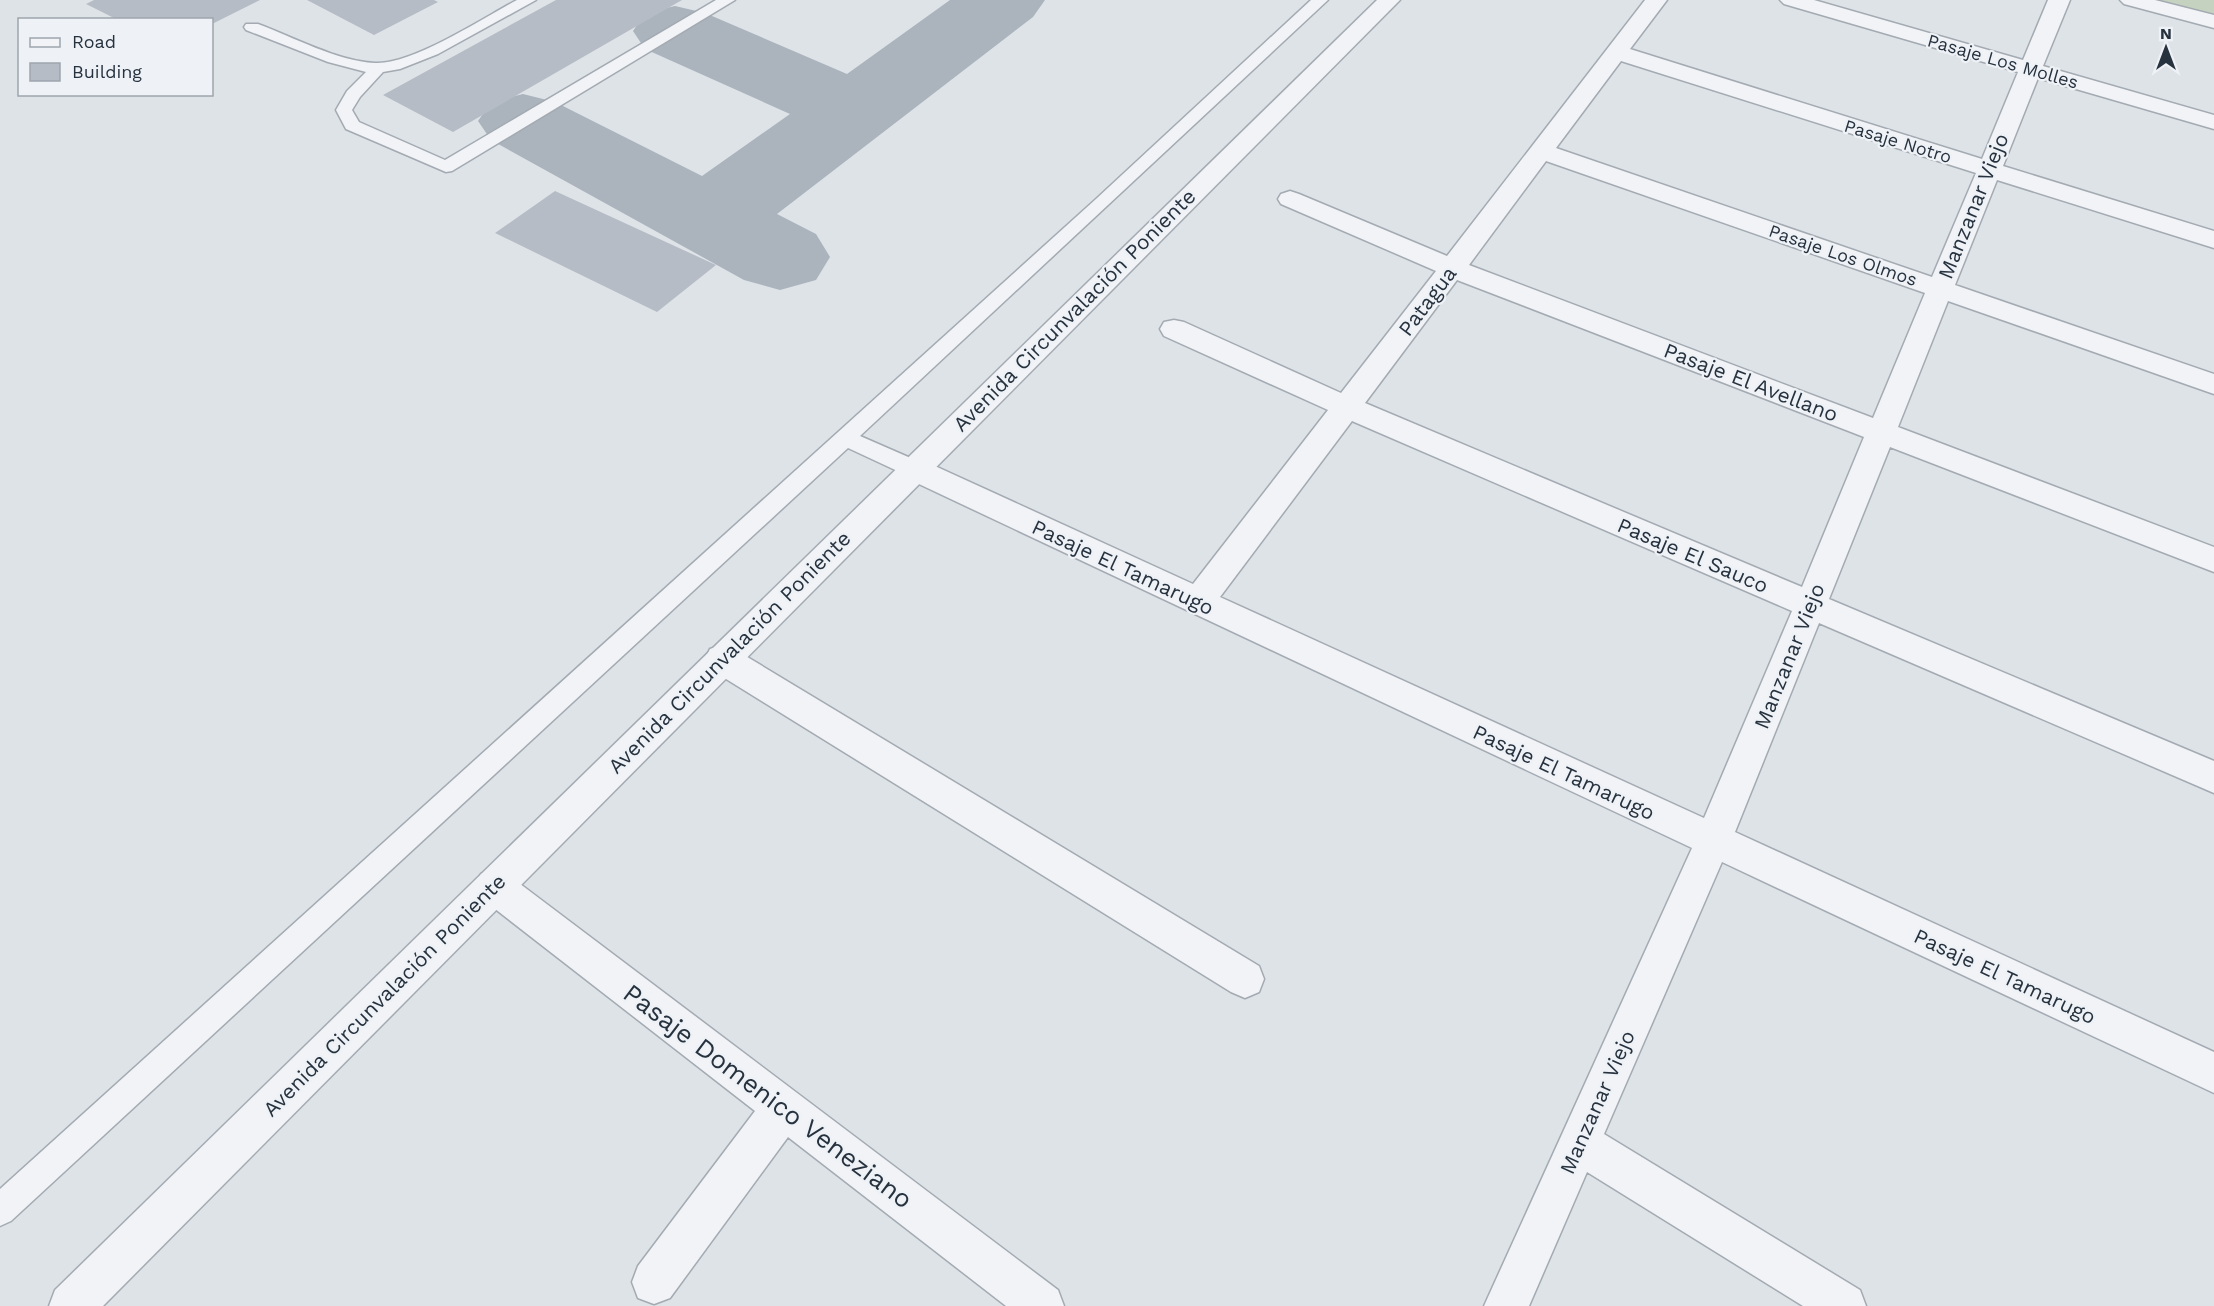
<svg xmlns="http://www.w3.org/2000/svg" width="2214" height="1306" font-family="'Work Sans',sans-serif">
	<rect width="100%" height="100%" fill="#dee3e8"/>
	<path fill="#c6d2c0" d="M2159,0H2214V15Z"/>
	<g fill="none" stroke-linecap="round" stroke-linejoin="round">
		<path fill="#abb3bd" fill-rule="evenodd" d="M950,0H1045L1033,17L777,214L816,234L830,257L816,280L780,290L744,280L491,140L478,121L491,102L523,94L555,102L702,176L790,114L645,49L633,31L645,13L675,6L705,13L847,74Z"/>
	</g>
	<path fill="#b6bcc5" d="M94,0H260L212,24V20H118L86,4Z
		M307,0H434L438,2L374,35Z
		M556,0H682L453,132L383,95Z
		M555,191L716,265L657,312L495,233Z"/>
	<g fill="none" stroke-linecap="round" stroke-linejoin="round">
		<defs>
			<path id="service" d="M517,0H536L438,54L400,69L383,72L360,97L352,110L359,122L445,160L716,0H735L452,171L446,172L346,129L336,110L347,91L366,72L328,62L246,30L244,27L246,24H258C293,37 337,61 375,63C412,65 483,18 517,0Z
				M1311,0H1328L860,436L922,463L925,469L922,475L914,477L906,475L848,448L11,1221L0,1226V1189L1096,199Z"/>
			<path id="minor" d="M1645,0H1667L1630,49L1982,159L2018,72L1784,4L1780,0H1814L2023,60L2048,0H2070L2043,66L2214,115V129L2038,78L2003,166L2214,231V248L1997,180L1955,285L2214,374V394L1948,301L1898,427L2214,547V572L1890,447L1829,599L2214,761V793L1819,623L1735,832L2214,1052V1093L1722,862L1604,1134L1860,1290L1866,1306H1803L1587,1172L1529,1306H1484L1692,848L904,477L899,469L904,461L914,458L924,461L1193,584L1328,410L1164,336L1160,329L1164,322L1174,320L1184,322L1341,393L1436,271L1281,204L1278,199L1281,194L1290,191L1299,194L1447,256ZM1621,61L1976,173L1932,277L1556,148ZM1546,161L1925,293L1873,418L1469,265ZM1457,280L1864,437L1802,587L1365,403ZM1352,421L1792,611L1704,818L1220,597Z
				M2120,0H2155L2214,15V28L2124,4Z
				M722,645L734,649L1259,966L1264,979L1259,992L1245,998L1231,992L710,669L705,659L710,649Z
				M494,869L507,874L1058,1290L1064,1306H1006L788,1137L670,1298L654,1304L638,1298L632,1282L638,1266L755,1111L481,898L475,886L481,874Z"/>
			<path id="tertiary" d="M1377,0H1400L103,1306H49L55,1290Z"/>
		</defs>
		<use href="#service" stroke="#a3aab2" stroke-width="3"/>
		<use href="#minor" stroke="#a3aab2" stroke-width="3"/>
		<use href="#tertiary" stroke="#a3aab2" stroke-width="3"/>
		<use href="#service" fill="#f1f3f6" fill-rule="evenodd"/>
		<use href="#minor" fill="#f1f3f6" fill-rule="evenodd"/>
		<use href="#tertiary" fill="#f1f3f6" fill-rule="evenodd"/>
	</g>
	<g text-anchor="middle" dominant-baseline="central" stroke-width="4.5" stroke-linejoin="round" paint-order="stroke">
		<g font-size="18" fill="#27323f" stroke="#eef2f6">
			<text transform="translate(2003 61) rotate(16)">Pasaje Los Molles</text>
			<text transform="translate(1898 141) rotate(17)">Pasaje Notro</text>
			<text transform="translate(1843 255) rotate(19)">Pasaje Los Olmos</text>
		</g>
		<g font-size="21" fill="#27323f" stroke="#eef2f6">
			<text transform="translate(1973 206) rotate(-68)">Manzanar Viejo</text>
			<text transform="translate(1427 301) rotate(-53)">Patagua</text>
			<text transform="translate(1074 310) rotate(-45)">Avenida Circunvalación Poniente</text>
			<text transform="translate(1751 382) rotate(21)">Pasaje El Avellano</text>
			<text transform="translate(1693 555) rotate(23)">Pasaje El Sauco</text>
			<text transform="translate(1123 567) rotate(25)">Pasaje El Tamarugo</text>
			<text transform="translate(729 652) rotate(-45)">Avenida Circunvalación Poniente</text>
			<text transform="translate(1789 656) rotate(-68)">Manzanar Viejo</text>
			<text transform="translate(1564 772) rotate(25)">Pasaje El Tamarugo</text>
			<text transform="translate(2005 976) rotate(25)">Pasaje El Tamarugo</text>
			<text transform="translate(384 995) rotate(-45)">Avenida Circunvalación Poniente</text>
			<text transform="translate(1597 1102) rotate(-66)">Manzanar Viejo</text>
		</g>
		<g font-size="26" fill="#27323f" stroke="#eef2f6">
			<text transform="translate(768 1096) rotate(37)">Pasaje Domenico Veneziano</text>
		</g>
	</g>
	<rect x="18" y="18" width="195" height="78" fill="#eef2f6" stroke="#9ea5ad" stroke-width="1.5"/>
	<rect x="30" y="38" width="30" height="9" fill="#f1f3f6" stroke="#9ea5ad" stroke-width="1.5"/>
	<text x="72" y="48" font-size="18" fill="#27323f">Road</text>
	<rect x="30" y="63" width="30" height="18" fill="#b6bcc5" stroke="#9ea5ad" stroke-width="1.5"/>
	<text x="72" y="78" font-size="18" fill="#27323f">Building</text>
	<g transform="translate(2166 48)" stroke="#eef2f6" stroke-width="4.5" paint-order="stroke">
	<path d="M0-4.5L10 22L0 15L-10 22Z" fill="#27323f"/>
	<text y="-9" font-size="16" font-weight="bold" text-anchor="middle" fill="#27323f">N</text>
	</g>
</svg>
